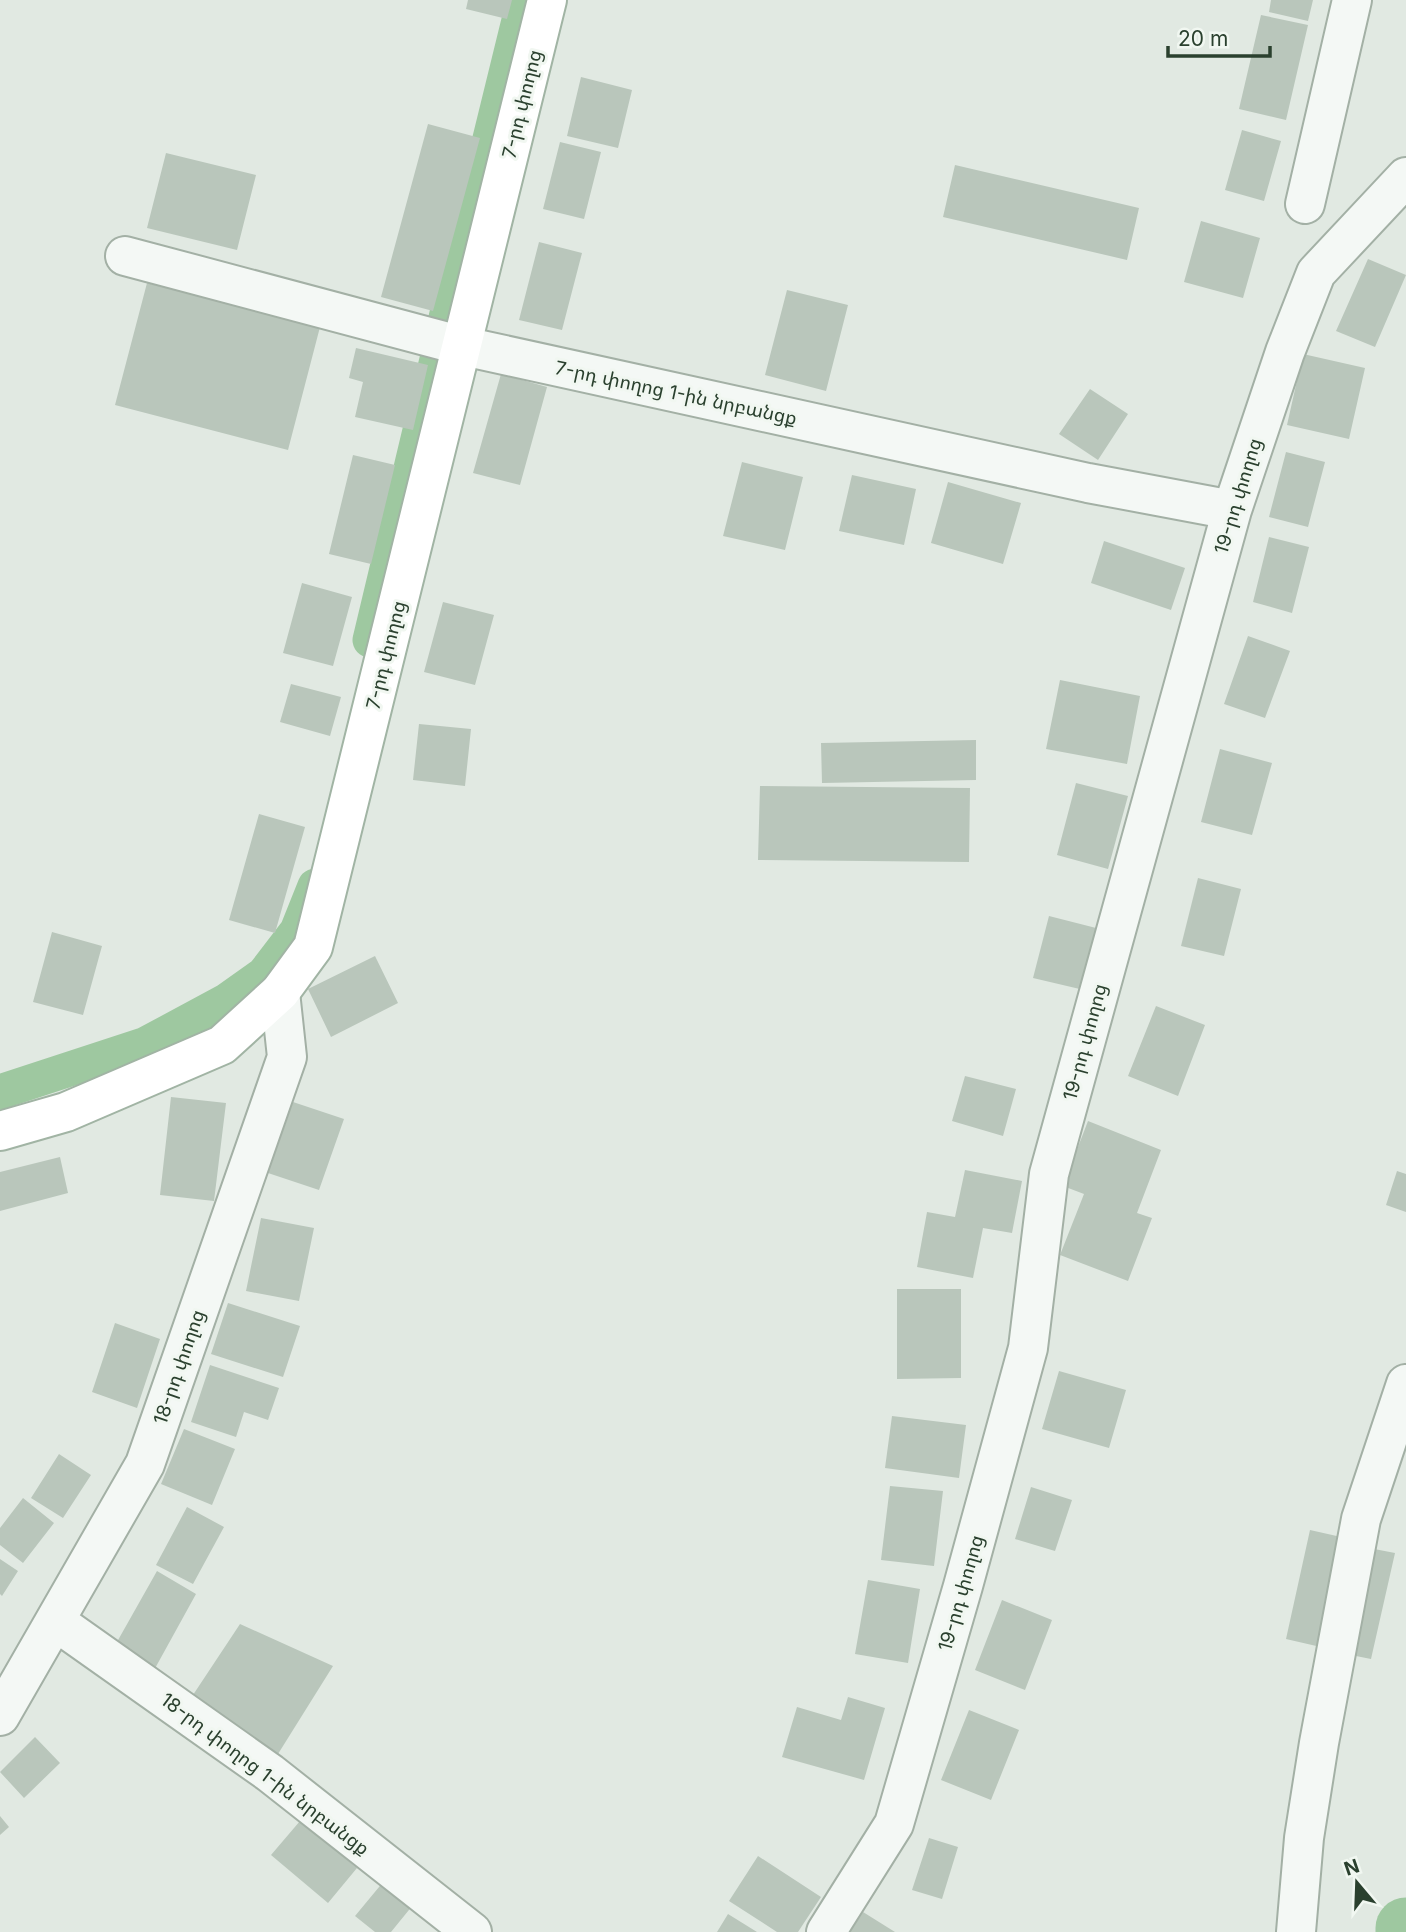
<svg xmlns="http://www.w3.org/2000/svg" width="1406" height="1932" font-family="Inter,'Noto Sans Armenian',sans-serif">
	<rect width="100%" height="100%" fill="#e1e9e2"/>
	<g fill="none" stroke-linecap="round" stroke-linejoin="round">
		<path stroke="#9ec8a0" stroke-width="35" d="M446,318L524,0
			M370,640L439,351
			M0,1092L146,1044L226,1001L264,974L297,931L315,886"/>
		<path stroke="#9ec8a0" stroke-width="61" d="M1406,1932V1928"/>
	</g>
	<path fill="#b9c6bb" d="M468,0H512L507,19L466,9Z
		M1271,0H1313L1308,21L1269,12Z
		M1261,15L1308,25L1286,120L1239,109Z
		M581,77L632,90L618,148L567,136Z
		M428,124L480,138L433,311L381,297Z
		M1242,130L1281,141L1264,201L1225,190Z
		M560,142L601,152L584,219L543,209Z
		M166,153L256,175L237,250L147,228Z
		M955,165L1139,208L1127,260L943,217Z
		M1201,221L1260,238L1243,298L1184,282Z
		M539,242L582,253L562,330L519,320Z
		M1368,259L1406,275L1375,347L1336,331Z
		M147,283L320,327L288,450L115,405Z
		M787,290L848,305L826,391L765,375Z
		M356,348L428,365L413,430L355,417L363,382L349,378Z
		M1303,354L1365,368L1349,439L1287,425Z
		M501,374L547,387L520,485L473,473Z
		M1090,389L1128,414L1098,460L1059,434Z
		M1286,452L1325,462L1308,527L1269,517Z
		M353,455L395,465L371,564L329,554Z
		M742,462L803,477L785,550L723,536Z
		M852,475L916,489L904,545L839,531Z
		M948,482L1021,503L1003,564L931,543Z
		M1269,537L1309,547L1292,613L1253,602Z
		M1104,541L1185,568L1171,610L1091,583Z
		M302,583L352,597L333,666L283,653Z
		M443,602L494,615L475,685L424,672Z
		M1248,636L1290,651L1265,718L1224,704Z
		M1060,680L1140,696L1127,764L1046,749Z
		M291,684L341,697L330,736L280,722Z
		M419,724L471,729L465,786L413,780Z
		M976,740V780L822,783L821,743Z
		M1220,749L1272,763L1252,835L1201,822Z
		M1076,783L1128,796L1108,869L1057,855Z
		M760,786L970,788L969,862L758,860Z
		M259,814L305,827L275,933L229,920Z
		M1198,878L1241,889L1224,956L1181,946Z
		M1049,916L1100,929L1084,990L1033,978Z
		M52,932L102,946L83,1015L33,1002Z
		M375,956L398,1003L331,1037L308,989Z
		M1156,1006L1205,1025L1178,1096L1128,1076Z
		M965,1076L1016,1089L1003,1136L952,1121Z
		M171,1097L226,1103L214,1201L160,1195Z
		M293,1102L344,1119L319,1190L268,1173Z
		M1088,1121L1161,1150L1137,1213L1152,1218L1128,1281L1060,1255L1084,1194L1063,1186Z
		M60,1157L68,1193L0,1211V1172Z
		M965,1170L1022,1181L1012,1233L983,1228L973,1278L917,1267L927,1212L955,1217Z
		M1397,1171L1406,1174V1212L1386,1205Z
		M261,1218L314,1228L299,1301L246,1291Z
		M897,1289H961V1378L897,1379Z
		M228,1303L300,1326L283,1377L211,1354Z
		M115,1323L160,1339L137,1408L92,1392Z
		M210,1365L279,1388L268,1420L244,1412L236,1437L191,1422Z
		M1059,1371L1126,1390L1109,1448L1042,1429Z
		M892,1416L966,1425L959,1478L885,1468Z
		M184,1429L235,1449L212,1505L161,1484Z
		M59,1454L91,1475L63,1518L31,1498Z
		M890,1486L943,1491L934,1566L881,1560Z
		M1031,1487L1072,1500L1055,1551L1015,1539Z
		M23,1498L54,1523L23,1563L0,1545V1528Z
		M187,1507L224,1527L193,1584L156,1565Z
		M1310,1530L1350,1539L1325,1648L1286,1639Z
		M1369,1548L1395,1553L1371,1659L1346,1654Z
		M0,1559L18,1571L2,1596L0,1594Z
		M157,1571L196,1594L153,1672L113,1649Z
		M868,1580L920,1589L908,1663L855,1654Z
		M1002,1600L1052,1620L1025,1690L975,1670Z
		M240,1624L333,1666L273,1762L187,1704Z
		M848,1697L885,1708L864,1780L782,1757L797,1707L841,1720Z
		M969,1710L1019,1730L991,1800L941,1780Z
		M35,1737L60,1763L24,1798L0,1772Z
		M0,1816L9,1827L0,1835Z
		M300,1821L357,1868L328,1903L271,1855Z
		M929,1838L958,1847L942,1899L912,1890Z
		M758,1856L821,1897L798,1932H777L729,1901Z
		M384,1881L413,1905L391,1932H375L355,1916Z
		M863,1912L895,1932H850Z
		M728,1914L757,1932H717Z"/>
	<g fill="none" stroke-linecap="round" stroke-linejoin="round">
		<defs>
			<path id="minor" d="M1305,204L1352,0
				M125,256L463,346L1088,483L1232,510
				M55,1621L270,1773L472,1932
				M0,1716L145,1464L287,1057L280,992
				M826,1932L894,1824L963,1586L1028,1348L1049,1174L1232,510L1285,352L1316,273L1406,177
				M1296,1932L1304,1838L1319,1743L1361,1519L1406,1384"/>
			<path id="major" d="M0,1131L66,1112L222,1045L280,992L313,947L547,0"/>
		</defs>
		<use href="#minor" stroke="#a3b0a5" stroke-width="42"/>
		<use href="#major" stroke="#a1b4a4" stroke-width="42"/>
		<use href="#minor" stroke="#f4f8f5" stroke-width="38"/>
		<use href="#major" stroke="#fff" stroke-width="38"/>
	</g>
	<g text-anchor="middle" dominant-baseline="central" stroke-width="6" stroke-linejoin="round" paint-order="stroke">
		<g font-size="19" fill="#2a402e" stroke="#f1f7f1">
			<text transform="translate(522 104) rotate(-76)">7-րդ փողոց</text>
			<text transform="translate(676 393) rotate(12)">7-րդ փողոց 1-ին նրբանցք</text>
			<text transform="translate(1238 496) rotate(-73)">19-րդ փողոց</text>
			<text transform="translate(386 655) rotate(-76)">7-րդ փողոց</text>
			<text transform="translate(1085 1042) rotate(-75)">19-րդ փողոց</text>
			<text transform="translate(179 1367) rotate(-71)">18-րդ փողոց</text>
			<text transform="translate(961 1593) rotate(-74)">19-րդ փողոց</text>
			<text transform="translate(265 1774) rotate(37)">18-րդ փողոց 1-ին նրբանցք</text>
		</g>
	</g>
	<g transform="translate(1357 1883) rotate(341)" stroke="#f1f7f1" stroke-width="5" paint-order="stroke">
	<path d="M0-5L12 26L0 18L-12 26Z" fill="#2a402e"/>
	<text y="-10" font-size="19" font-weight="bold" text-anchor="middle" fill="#2a402e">N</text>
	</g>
	<path d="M1168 46v10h102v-10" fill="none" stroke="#2a402e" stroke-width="3.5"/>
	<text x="1178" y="46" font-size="21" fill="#2a402e" stroke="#f1f7f1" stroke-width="5" paint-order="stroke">20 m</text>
</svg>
